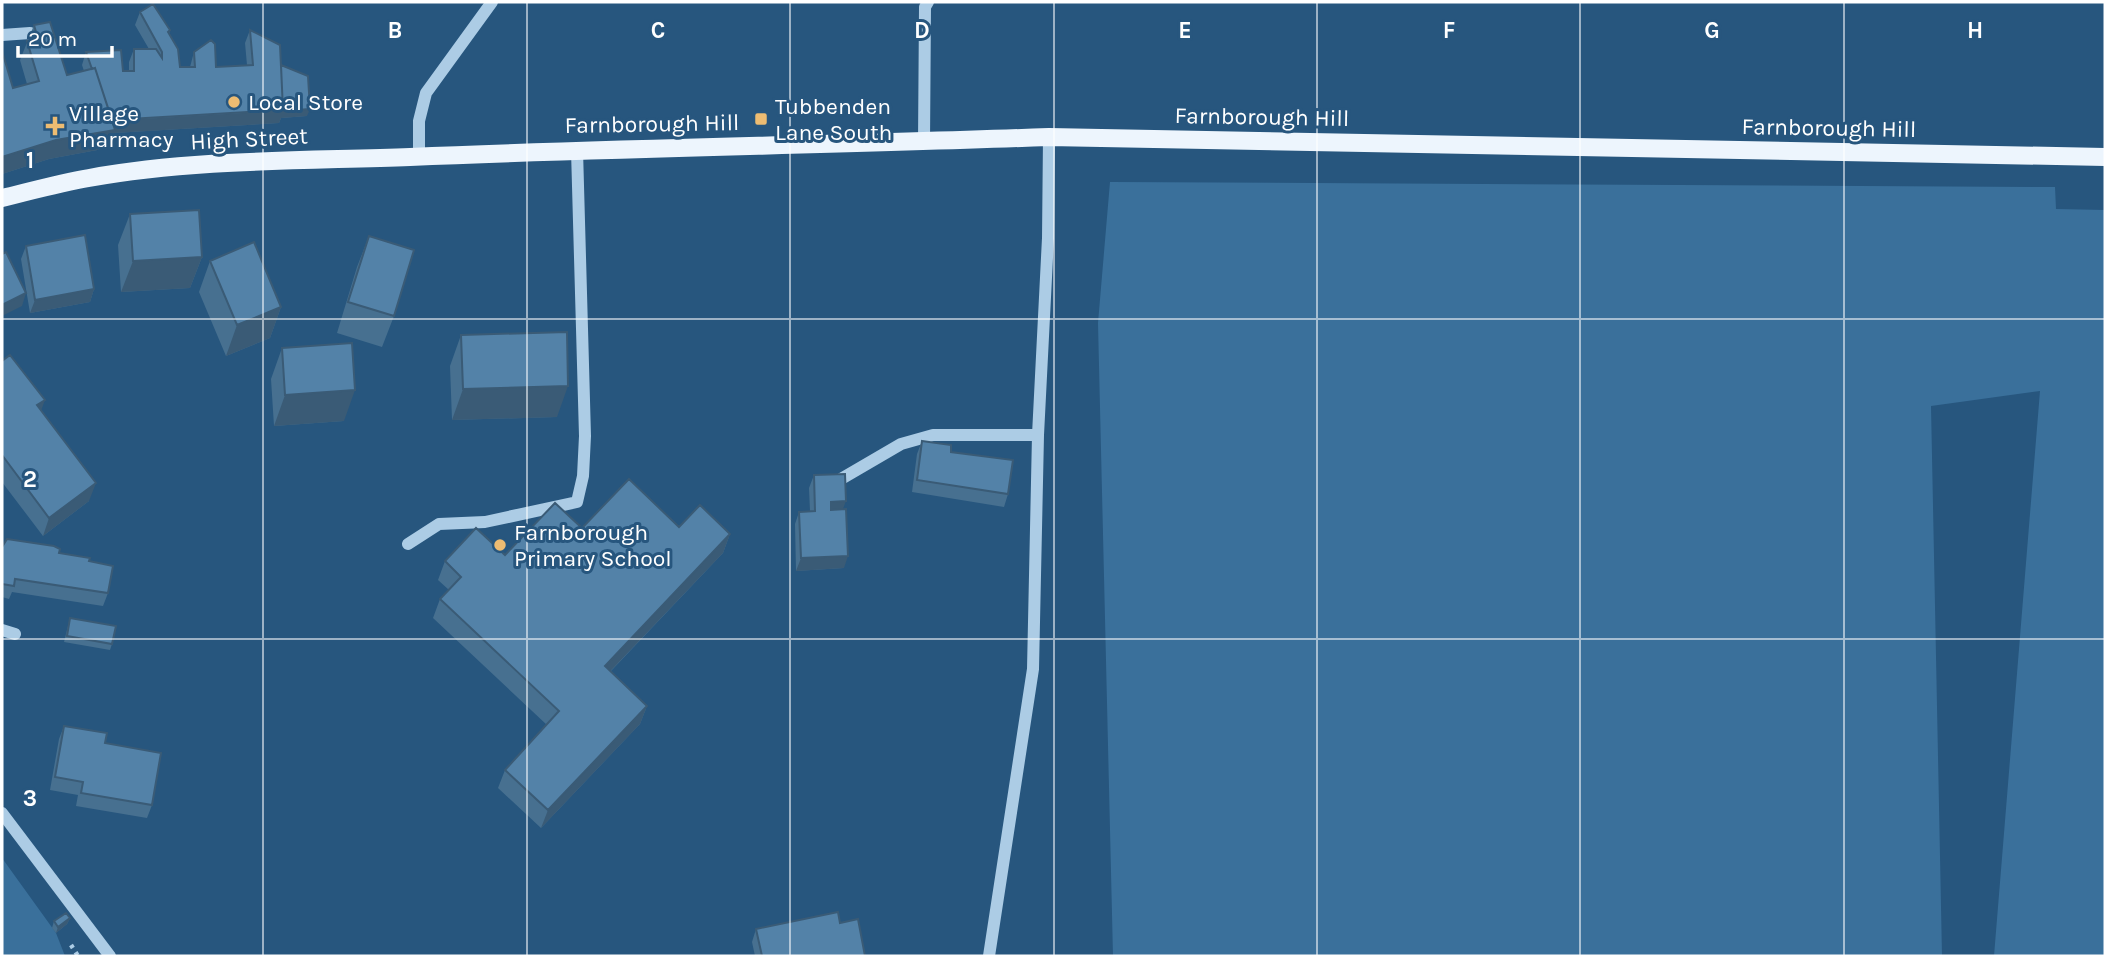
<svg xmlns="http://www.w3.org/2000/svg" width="2107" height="958" font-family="Karla,sans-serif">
	<rect width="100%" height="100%" fill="#27567e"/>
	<path fill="#3a709b" d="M1110,182L2055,187L2056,209L2105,210V956H1994L2040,391L1931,406L1942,956H1113L1098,323Z
		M2,858L56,933L65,956H2Z"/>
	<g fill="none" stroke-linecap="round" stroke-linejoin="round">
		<path stroke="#accce5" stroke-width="4.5" stroke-dasharray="3.5 5" stroke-linecap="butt" d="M71,945L78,956"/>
		<path stroke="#accce5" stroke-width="12" d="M2,35L30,33
			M924,142L925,7L928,2
			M419,156V121L426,93L492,2
			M841,479L901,444L933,435H1038
			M408,544L439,524L485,522L577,502L583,476L585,436L577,150
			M2,630L15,634
			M2,813L110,956
			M989,956L1033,669L1038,435L1048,238L1049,137"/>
		<path stroke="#edf5fd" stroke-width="18" d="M2,198C31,191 60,183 89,178C193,159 305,161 410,157C623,148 836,145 1049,137L2105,157"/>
	</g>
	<path fill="#477090" d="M140,12L170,30L169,34L180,67H190L194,52L216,67L247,65L245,43L250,30L281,65L307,116L281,118L279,123L114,133L108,148L49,159L2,174V51L13,88L27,84L20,60L34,25L67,75L84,71L82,65L86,52L123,71H129V62L134,49H149L135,25Z
		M130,214L202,257L190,288L121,292L118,245Z
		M369,236L394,316L382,347L337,333L357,267Z
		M26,246L94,289L90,302L30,313L21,259Z
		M210,261L281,307L270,338L226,356L199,292Z
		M461,335L557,417L452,420L450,366Z
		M282,348L344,421L274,426L271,379Z
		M2,361L41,411L89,501L43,536L2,482Z
		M922,441L1008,494L1004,507L912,492L917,454Z
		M814,475L843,510L844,568L796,571L795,524L799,512L810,511L809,488Z
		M679,527L730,534L723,553L611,671L647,706L640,724L541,828L498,788L505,770L547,725L433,618L440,599L449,590L438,580L445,561L505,555L582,528Z
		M2,547L59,553L89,561L108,593L103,606L12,592L9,599L2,597Z
		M70,618L112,644L110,650L64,642Z
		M64,726L105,743L152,805L147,818L76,806L78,795L50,790L59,739Z
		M70,918L67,924L56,933L52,928L54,921Z
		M840,923L865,956H755L752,942L756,929Z"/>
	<path fill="#3a5b76" d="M310,109L307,116L281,118L279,123L114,133L108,148L49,159L2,174V157L108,121Z
		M202,257L190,288L121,292L133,261Z
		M94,289L90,302L30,313L35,300Z
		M26,293L22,306L2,316V305Z
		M281,307L270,338L226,356L237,325Z
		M568,386L557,417L452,420L463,389Z
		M355,390L344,421L274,426L285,395Z
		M45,400L38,419L37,405Z
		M96,483L89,501L43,536L49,518Z
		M846,501L841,514L826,515L831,502Z
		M730,534L723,553L598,684L605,666Z
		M848,556L844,568L796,571L801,558Z
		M647,706L640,724L541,828L548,810Z
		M70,918L67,924L56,933L58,927Z"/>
	<path fill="#5382a8" stroke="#3a5b76" stroke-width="2" d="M153,4L170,30L168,32L178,49L180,67H195L194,52L211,40L215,44L216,67L253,65L250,30L280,45L283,110L112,120L95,68L92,69L86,52L121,50L123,71H134V49H156L162,58V52L140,12Z
		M50,22L67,75L95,68L115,130L56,140L2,157V51L13,88L39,81L27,41L38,39L34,25Z
		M281,65L308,76L310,109L283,111Z
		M199,210L202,257L133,261L130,214Z
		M85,235L94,289L35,300L26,246Z
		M369,236L414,250L394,316L348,302Z
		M254,242L281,307L237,325L210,261Z
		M6,252L26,293L2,305V254Z
		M567,332L568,386L463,389L461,335Z
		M352,343L355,390L285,395L282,348Z
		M10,355L45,400L37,405L96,483L49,518L2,455V361Z
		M922,441L951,445V452L1013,460L1008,494L917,480Z
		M845,474L846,501L831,502V510L846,509L848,556L801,558L799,512L815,511L814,475Z
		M629,479L679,527L700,505L730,534L605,666L647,706L548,810L505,770L559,711L440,599L461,577L445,561L476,528L505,555L555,503L582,528Z
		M7,539L54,546L60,549L59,553L90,558L89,561L113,566L108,593L15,579L14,586L2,584V547Z
		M70,618L116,626L112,644L67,636Z
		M64,726L107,733L105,743L161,753L152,805L81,793L83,782L55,777Z
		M838,912L840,923L858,919L865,956H762L756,929Z
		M66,913L70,918L58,927L54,921Z"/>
	<path fill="none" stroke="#fff" stroke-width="2" stroke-opacity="0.55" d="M263,2V956M527,2V956M790,2V956M1054,2V956M1317,2V956M1580,2V956M1844,2V956M2,319H2105M2,639H2105"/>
	<g fill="#edbc72" stroke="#27567e" stroke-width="2.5">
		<circle cx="234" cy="102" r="7"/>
		<rect x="754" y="112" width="14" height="14" rx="3.5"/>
		<path d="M51.5 115.5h7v7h7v7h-7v7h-7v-7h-7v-7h7z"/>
		<circle cx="500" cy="545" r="7"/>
	</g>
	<g text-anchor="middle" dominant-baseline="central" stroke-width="6" stroke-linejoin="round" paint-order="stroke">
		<g font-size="23" fill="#fff" stroke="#27567e" text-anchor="start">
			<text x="248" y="102">Local Store</text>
			<text x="775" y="106">Tubbenden<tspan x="775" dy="26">Lane South</tspan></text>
			<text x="69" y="113">Village<tspan x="69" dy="26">Pharmacy</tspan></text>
			<text x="514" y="532">Farnborough<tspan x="514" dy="26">Primary School</tspan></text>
		</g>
		<g font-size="23" fill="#fff" stroke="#27567e">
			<text transform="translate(1262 117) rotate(1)">Farnborough Hill</text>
			<text transform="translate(652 124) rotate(-1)">Farnborough Hill</text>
			<text transform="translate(1829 128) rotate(1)">Farnborough Hill</text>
			<text transform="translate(249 139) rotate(-3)">High Street</text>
		</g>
	</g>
	<g font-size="23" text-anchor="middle" font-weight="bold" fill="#fff" stroke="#27567e" stroke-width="6" stroke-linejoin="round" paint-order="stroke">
		<text x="395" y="38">B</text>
		<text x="658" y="38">C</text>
		<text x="922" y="38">D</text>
		<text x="1185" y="38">E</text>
		<text x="1449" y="38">F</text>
		<text x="1712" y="38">G</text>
		<text x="1975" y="38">H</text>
		<text x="30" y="168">1</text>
		<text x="30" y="487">2</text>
		<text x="30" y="806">3</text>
	</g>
	<rect width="2107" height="958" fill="none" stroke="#ffffff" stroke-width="7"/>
	<path d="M18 46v10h94v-10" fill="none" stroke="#ffffff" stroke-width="3.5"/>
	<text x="28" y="46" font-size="21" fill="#ffffff" stroke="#27567e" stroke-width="5" paint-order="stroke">20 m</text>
</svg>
